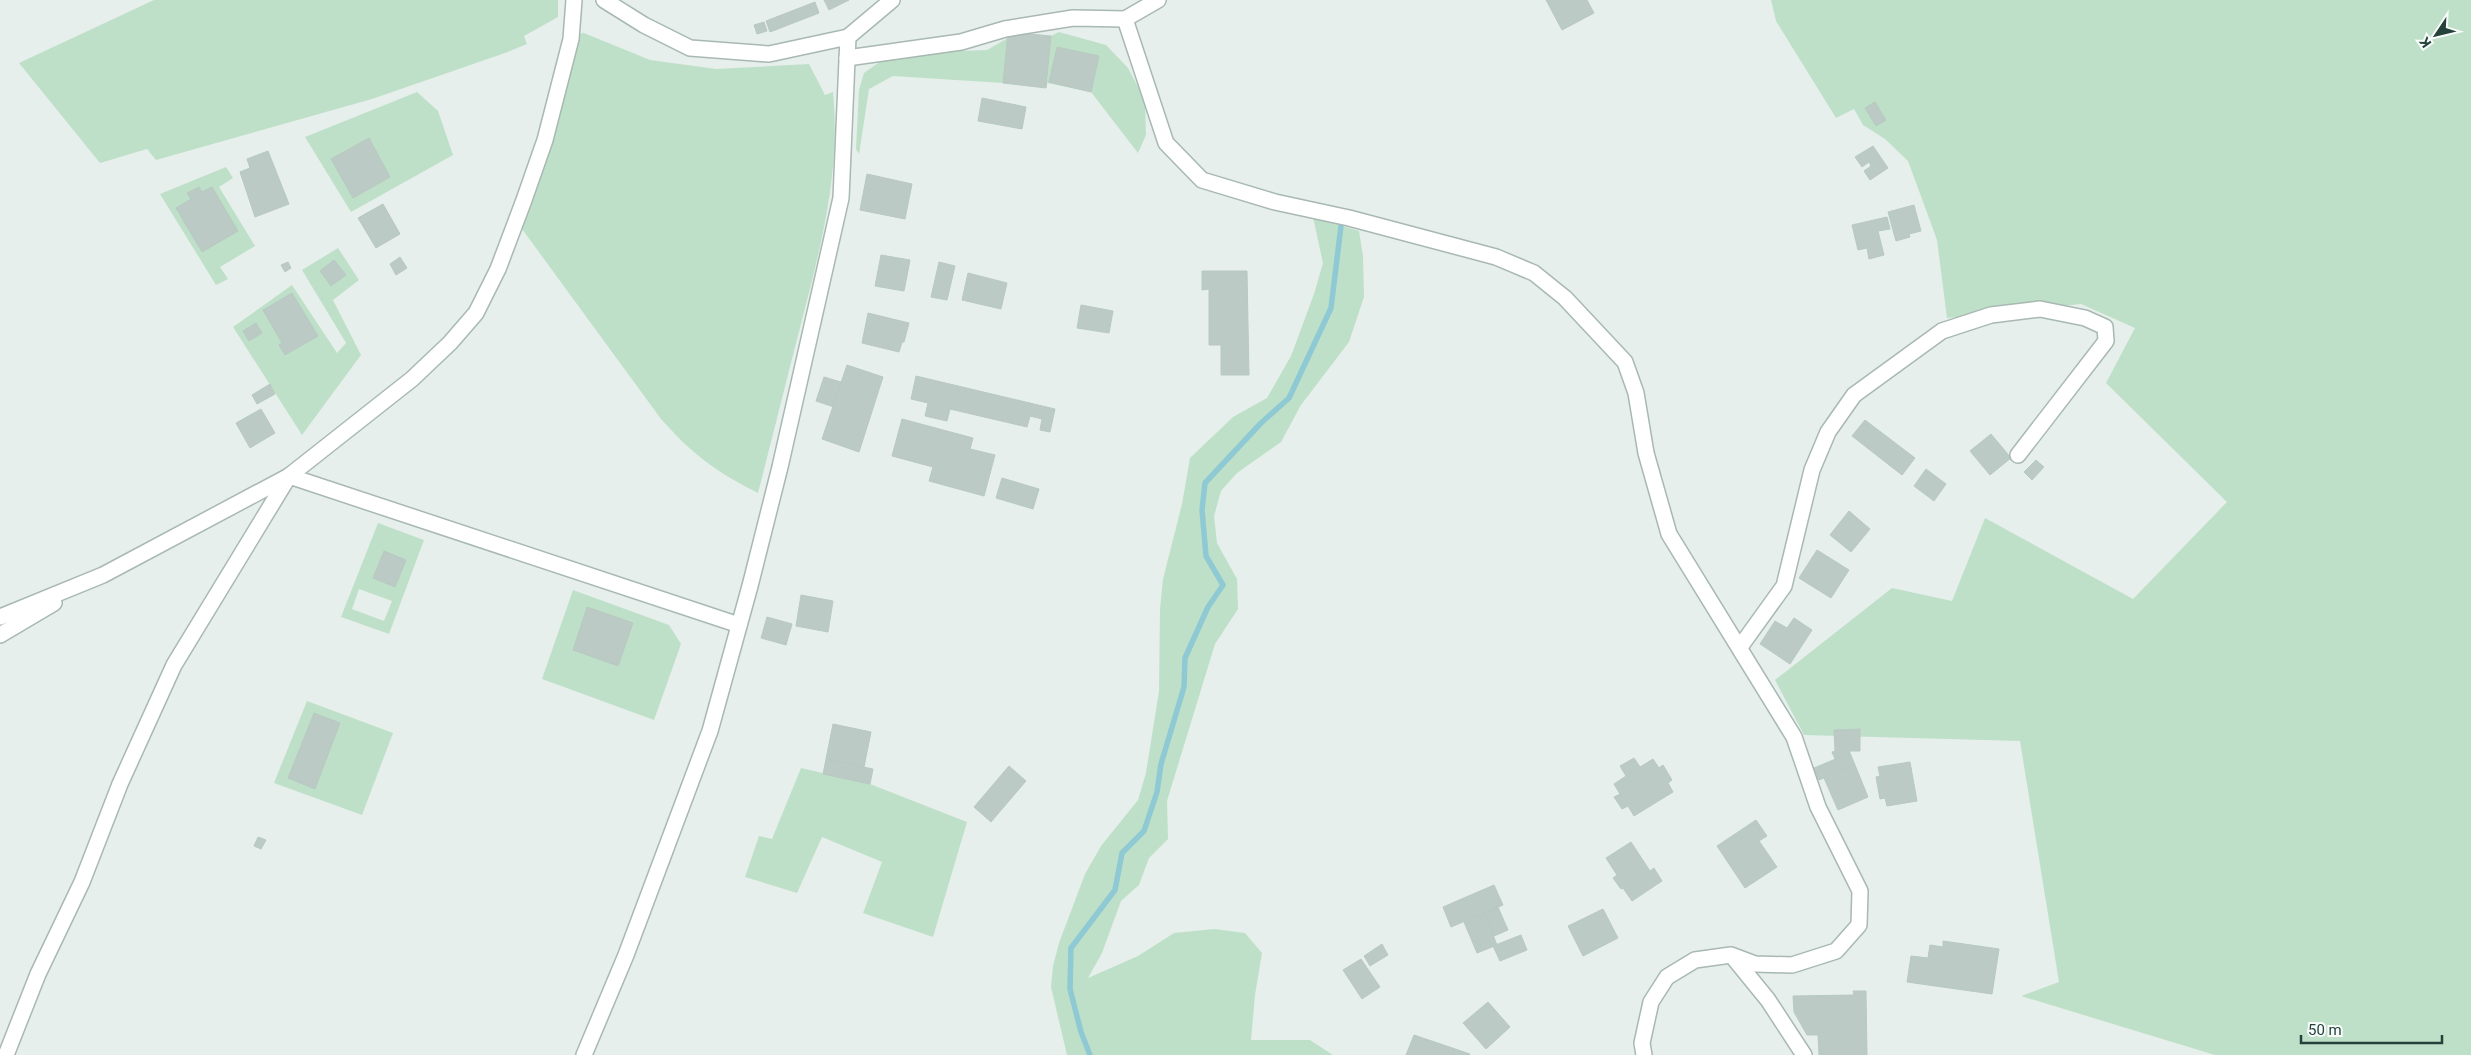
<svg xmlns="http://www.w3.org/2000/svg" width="2471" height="1055" viewBox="0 0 2471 1055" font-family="Roboto,sans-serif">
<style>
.green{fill:#bfe0c8;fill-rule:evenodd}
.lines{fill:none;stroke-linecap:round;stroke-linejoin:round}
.stream{stroke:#8ec9d4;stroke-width:5.5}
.building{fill:#bbcac4;stroke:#b8c9c2}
.minor-casing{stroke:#a8b8b2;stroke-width:18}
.minor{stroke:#fff;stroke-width:15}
</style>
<rect width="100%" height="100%" fill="#e6efeb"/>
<g class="green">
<path d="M154,0H558V17L524,36L527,44L505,53L372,99L156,160L147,149L100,163L19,63Z"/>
<path d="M1771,0H2471V1055H2215L2021,996L2059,982L2020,741L1804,735L1775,680L1892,588L1952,601L1985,518L2133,599L2227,502L2106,383L2135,328L2081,304L1947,318L1937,240L1908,161L1885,139L1863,125L1854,109L1836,118L1776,21Z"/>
<path d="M1059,32L1106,45L1128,68L1145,100L1146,135L1138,153L1091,92L1047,83L1051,36Z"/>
<path d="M584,33L650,60L716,69L809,64L825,95L833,92C841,170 821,246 802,320C787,378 773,435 758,493C716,472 692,454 661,419L514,218L552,125L568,36Z"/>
<path d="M1008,38L1003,83L893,76L869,89L859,154L856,149L859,90L864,73L881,61L932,52L987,50Z"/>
<path d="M417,92L438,111L453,155L351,212L305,137Z"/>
<path d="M226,167L233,178L219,187L255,246L220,267L228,279L216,285L160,194Z"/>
<path d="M1313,217L1359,231L1363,256L1364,297L1349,342L1301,405L1281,442L1237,473L1221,491L1214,516L1217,543L1237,579L1238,609L1215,644L1167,801L1168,839L1149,858L1139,885L1121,901L1102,953L1088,978L1138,956L1174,933L1214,929L1245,933L1262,953L1255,995L1251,1040H1310L1333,1055H1067L1051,987L1053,966L1059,943L1085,874L1101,846L1138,800L1146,773L1159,691L1160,609L1163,579L1182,504L1190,458L1233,417L1267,398L1291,356L1314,294L1323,263Z"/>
<path d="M338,248L359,280L333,300L361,355L302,435L233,327L292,285L337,353L346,343L302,270Z"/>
<path d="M378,523L424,540L389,634L341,617ZM359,589L392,601L384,621L352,609Z"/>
<path d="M573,590L669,625L681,644L654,720L542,679Z"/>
<path d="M307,701L393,733L362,815L274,783Z"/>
<path d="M801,768L870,784L967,822L933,937L863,913L882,862L822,837L797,893L745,877L759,836L772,839Z"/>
</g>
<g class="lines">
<path class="stream" d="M1090,1055L1081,1032L1070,989L1071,948L1115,890L1122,853L1144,831L1157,792L1161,764L1184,687L1185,658L1208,607L1223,585L1206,556L1202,510L1205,483L1261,423L1289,398L1331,308L1341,226"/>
</g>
<g class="building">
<path d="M824,0H849L829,10Z"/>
<path d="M1546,0H1587L1594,13L1562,30Z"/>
<path d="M815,2L819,13L770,32L766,21Z"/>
<path d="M764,22L767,31L757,34L754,25Z"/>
<path d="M1008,32L1051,36L1046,88L1003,83Z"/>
<path d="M1057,47L1099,56L1091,92L1049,82Z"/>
<path d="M982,98L1026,107L1022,129L978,121Z"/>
<path d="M1875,102L1886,120L1876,126L1865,108Z"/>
<path d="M369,138L390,177L353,198L331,159Z"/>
<path d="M1873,146L1888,168L1870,180L1864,171L1871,166L1869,162L1862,167L1855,157Z"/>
<path d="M268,151L289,204L255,217L240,172L250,168L247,159Z"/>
<path d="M867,174L912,184L905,219L860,210Z"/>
<path d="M199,187L202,192L212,187L238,231L202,252L176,208L191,199L187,193Z"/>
<path d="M383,204L400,234L376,248L358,218Z"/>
<path d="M1914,205L1921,231L1909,234L1910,237L1896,241L1888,212Z"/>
<path d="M1887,217L1890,229L1878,231L1884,255L1869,259L1867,248L1858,250L1852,225Z"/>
<path d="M881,255L910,260L904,291L875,286Z"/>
<path d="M400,257L407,268L396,275L390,264Z"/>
<path d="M334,260L346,275L331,286L320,271Z"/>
<path d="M288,262L291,268L285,272L281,265Z"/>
<path d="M939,262L955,266L947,300L931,297Z"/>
<path d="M1202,271H1247L1249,375H1221V345H1209V289L1202,290Z"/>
<path d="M968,273L1007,283L1001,309L962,300Z"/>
<path d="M292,293L318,336L285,355L279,345L282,343L263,310Z"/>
<path d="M1081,305L1113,311L1109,333L1077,328Z"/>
<path d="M868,313L909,323L904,342H902L899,352L862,343Z"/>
<path d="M256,323L262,333L249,341L243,331Z"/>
<path d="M847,365L883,377L859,452L822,439Z"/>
<path d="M916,376L1055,409L1050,432L1040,430L1042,419L1030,416L1027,427L950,409L947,421L925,416L928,403L911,399Z"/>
<path d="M824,377L841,382L834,407L816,401Z"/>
<path d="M270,384L275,394L257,404L252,395Z"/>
<path d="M261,409L275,433L250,448L236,423Z"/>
<path d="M902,419L973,438L970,449L995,455L984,496L929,481L933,467L892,456Z"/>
<path d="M1865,420L1915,458L1902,475L1852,436Z"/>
<path d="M1991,434L2011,458L1990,475L1970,451Z"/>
<path d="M2036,460L2044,467L2032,480L2024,472Z"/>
<path d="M1926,469L1946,484L1934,501L1914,486Z"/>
<path d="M1002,478L1039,489L1033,509L996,498Z"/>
<path d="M1849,511L1870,529L1851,552L1830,535Z"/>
<path d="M1817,550L1849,570L1831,598L1799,578Z"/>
<path d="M384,551L406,560L395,587L373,578Z"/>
<path d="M801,595L833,601L828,632L796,626Z"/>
<path d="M587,607L633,623L618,666L573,650Z"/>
<path d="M767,617L792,624L786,645L761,638Z"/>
<path d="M1794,618L1812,630L1790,664L1760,644L1775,621L1787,628Z"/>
<path d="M314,713L340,723L315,789L288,778Z"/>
<path d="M833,724L871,732L864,767L826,759Z"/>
<path d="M1860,729V751H1849L1850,753L1835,759L1832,752L1835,751L1834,730Z"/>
<path d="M1850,753L1855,765L1819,780L1814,768Z"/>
<path d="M1634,758L1640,767L1653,759L1659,768L1663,765L1672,780L1668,783L1673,792L1634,816L1628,806L1622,809L1614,797L1620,794L1614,784L1626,776L1620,766Z"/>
<path d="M826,759L873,769L870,784L823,774Z"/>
<path d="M1910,762L1917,801L1887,806L1885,798L1880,799L1876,777L1880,776L1878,767Z"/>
<path d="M1855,765L1868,797L1838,810L1824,778Z"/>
<path d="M1009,766L1026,781L991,822L974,807Z"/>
<path d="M1756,820L1767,836L1759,841L1777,867L1745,888L1717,846Z"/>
<path d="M258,837L266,840L261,849L254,846Z"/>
<path d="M1631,842L1650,871L1654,868L1662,881L1632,901L1623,888L1621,889L1613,878L1617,875L1606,858Z"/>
<path d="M1494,885L1503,905L1451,927L1443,907Z"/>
<path d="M1498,907L1508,930L1494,936L1484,913Z"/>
<path d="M1603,909L1618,938L1583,956L1568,926Z"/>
<path d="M1484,913L1497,945L1477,953L1464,922Z"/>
<path d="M1521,935L1527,950L1500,961L1493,946Z"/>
<path d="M1943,941L1999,949L1992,994L1907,982L1911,956L1928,958L1930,945L1943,947Z"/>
<path d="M1382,944L1388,955L1370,966L1364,956Z"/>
<path d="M1361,959L1380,987L1362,999L1343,970Z"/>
<path d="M1853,991H1866L1867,1055H1819L1818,1035H1807L1794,1012L1793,996L1854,995Z"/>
<path d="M1488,1002L1510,1027L1486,1049L1463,1023Z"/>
<path d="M1414,1035L1470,1054L1469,1055H1406Z"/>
</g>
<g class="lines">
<g class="minor-casing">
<g id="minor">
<path d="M1125,19L1166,143L1202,180L1275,202L1349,218L1496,257L1534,273L1565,298L1625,362L1636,393L1646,453L1669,534L1794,737L1818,807L1860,891L1859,925L1836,951L1792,965L1755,964L1731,955L1695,960L1667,977L1651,1002L1642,1043L1644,1055"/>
<path d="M848,37L892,0"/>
<path d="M847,58L961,42L1005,29L1073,18L1125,19L1158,0"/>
<path d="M0,617L103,575L289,476L412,379L450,343L476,313L498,269L524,200L545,140L571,39L574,0"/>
<path d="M0,635L54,603"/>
<path d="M1740,647L1784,586L1812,470L1828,432L1854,395L1942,331L1991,315L2040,309L2085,318L2105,327L2106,341L2018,455"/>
<path d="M1733,957L1768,1000L1804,1055"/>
<path d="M6,1055L38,974L82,882L120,784L174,665L289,476L739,625"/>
<path d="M584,1055L626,955L710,731L750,586L780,467L841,198L848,37L769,54L690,48L644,25L604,0"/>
</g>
</g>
<use href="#minor" class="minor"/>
</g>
<g transform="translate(2436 35) rotate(235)" stroke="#f7fbf9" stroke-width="4" paint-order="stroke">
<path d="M0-4L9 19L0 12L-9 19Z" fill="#24423a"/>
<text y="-8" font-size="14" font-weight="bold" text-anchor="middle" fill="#24423a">K</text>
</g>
<path d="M2301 1035v8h141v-8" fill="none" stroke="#24423a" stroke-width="2.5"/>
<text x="2308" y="1035" font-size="15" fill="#24423a" stroke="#f7fbf9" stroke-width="4" paint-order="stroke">50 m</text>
</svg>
